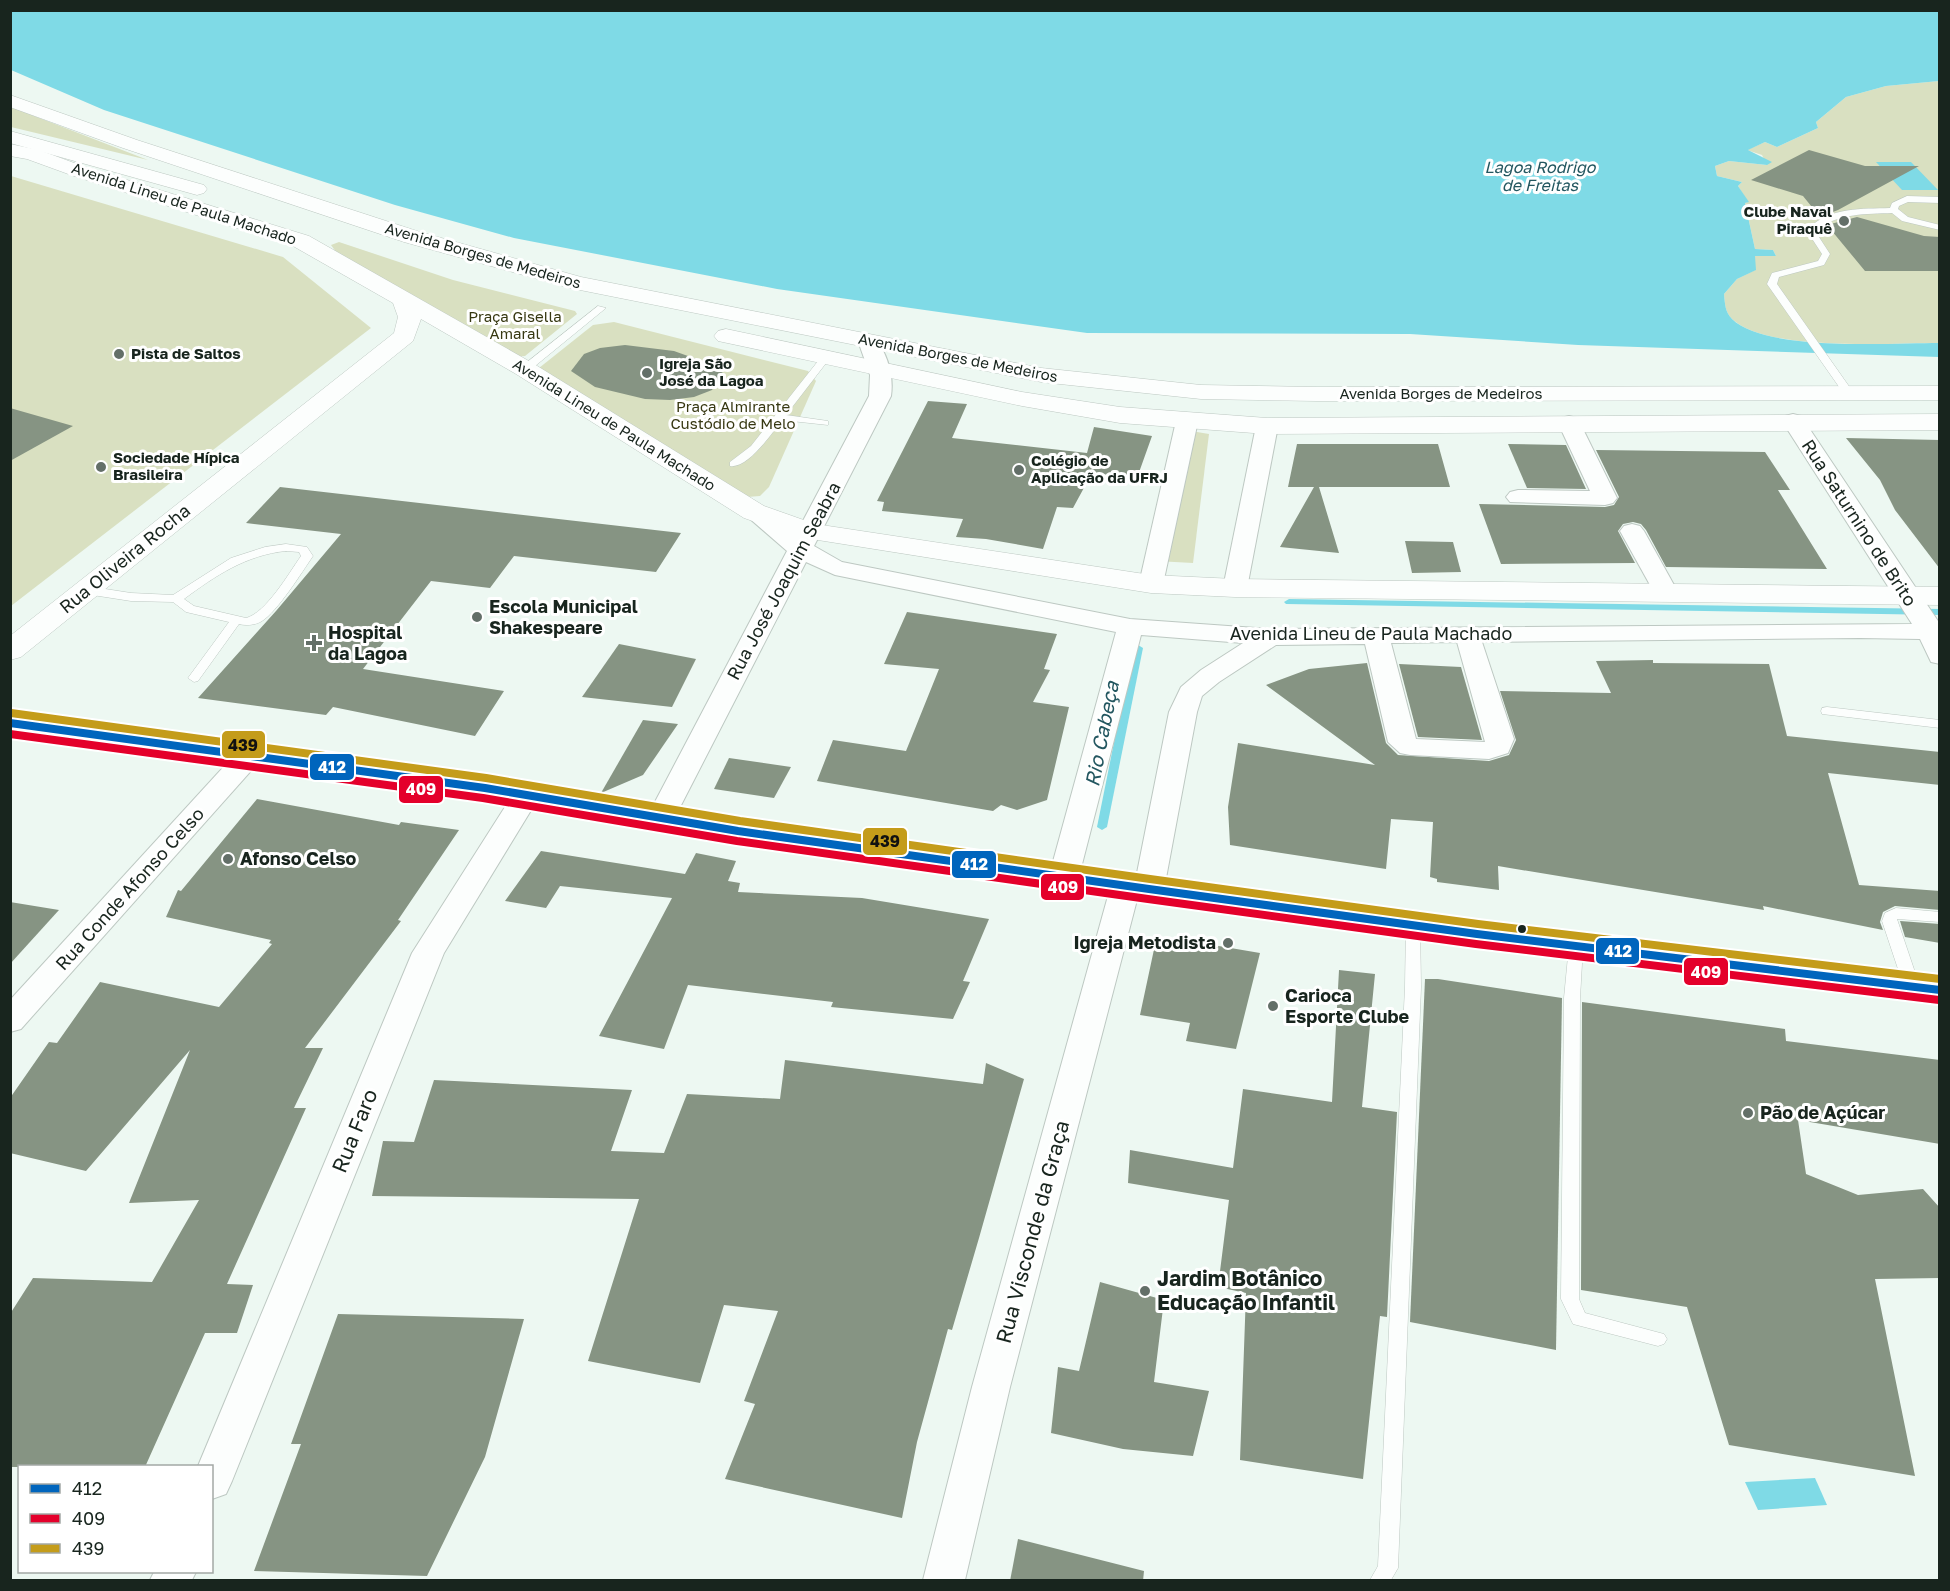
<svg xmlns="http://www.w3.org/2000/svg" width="1950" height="1591" viewBox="0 0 1950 1591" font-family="'Golos Text',sans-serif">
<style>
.green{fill:#d9e0c1}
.water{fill:#7fdae6}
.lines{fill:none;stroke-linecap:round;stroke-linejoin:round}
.stream{fill:#7fdae6;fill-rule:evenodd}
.building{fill:#869483}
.service-casing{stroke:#bdc8c2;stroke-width:1}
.minor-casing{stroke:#bdc8c2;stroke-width:2}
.tertiary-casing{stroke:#bdc8c2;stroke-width:1}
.secondary-casing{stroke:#bdc8c2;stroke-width:1}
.trunk-casing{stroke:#bdc8c2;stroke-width:1}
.service{fill:#fcfefd;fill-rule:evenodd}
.minor{fill:#fcfefd;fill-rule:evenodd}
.tertiary{fill:#fcfefd;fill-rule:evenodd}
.secondary{fill:#fcfefd;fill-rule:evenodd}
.trunk{fill:#fcfefd;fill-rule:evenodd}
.bus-1-casing{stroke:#fff;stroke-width:12}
.bus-2-casing{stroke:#fff;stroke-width:12}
.bus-3-casing{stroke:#fff;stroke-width:12}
.bus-1{stroke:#0065bd;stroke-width:8}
.bus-2{stroke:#e4002b;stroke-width:8}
.bus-3{stroke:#c49c1a;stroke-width:8}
.poi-dot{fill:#636f68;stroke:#fff;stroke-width:2}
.bus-dot{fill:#18251e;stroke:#fff;stroke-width:2}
.labels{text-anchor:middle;stroke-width:6;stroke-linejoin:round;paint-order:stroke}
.far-street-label{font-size:15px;fill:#18251e;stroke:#fff}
.far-poi-label{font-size:15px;font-weight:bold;fill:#18251e;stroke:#fff;text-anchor:start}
.far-park-label{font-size:15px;fill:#373812;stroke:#fff}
.far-water-label{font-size:16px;font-style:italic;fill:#235760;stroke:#fff}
.street-label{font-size:18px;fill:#18251e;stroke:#fff}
.poi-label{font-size:18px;font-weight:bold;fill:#18251e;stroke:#fff;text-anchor:start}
.water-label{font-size:20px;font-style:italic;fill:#235760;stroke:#fff}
.near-street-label{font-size:21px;fill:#18251e;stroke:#fff}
.near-poi-label{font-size:21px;font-weight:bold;fill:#18251e;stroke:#fff;text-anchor:start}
.line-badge{stroke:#fff;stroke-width:2}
.badge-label{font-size:16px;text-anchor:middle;font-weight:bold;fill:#fff}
.pale-badge-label{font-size:16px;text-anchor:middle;font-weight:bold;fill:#111}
</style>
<rect width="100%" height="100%" fill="#edf8f2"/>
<g class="green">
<path d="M1939,81V343C1892,343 1767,352 1732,319C1725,312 1725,304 1724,294L1737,279L1755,270V256H1776L1773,250L1755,249L1745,203L1748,202L1738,186L1742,182L1717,176L1715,166L1729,161L1767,165L1762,155L1747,150L1765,142L1777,147L1818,128L1816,122L1846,97L1886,86Z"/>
<path d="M11,107L148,160L11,127Z"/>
<path d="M11,176L283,257L371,328L11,606Z"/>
<path d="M339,242L453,280L575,311L577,314L525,356L515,357L336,252L331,245Z"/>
<path d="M614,322L808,371L816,381L769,487L760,496L747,497L539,368L593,325Z"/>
<path d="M1185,430L1209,434L1193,563L1156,561Z"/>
</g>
<g class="water">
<path d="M10,11H1939V81L1886,86L1846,97L1816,122L1818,128L1777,147L1765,142L1748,150L1772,162L1767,165L1729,161L1715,166L1717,176L1742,182L1738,186L1749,202L1745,203L1755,249L1773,250L1776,256H1755L1756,270L1737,279L1724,294C1725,304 1725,312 1732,319C1766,352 1892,343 1939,343V357L1578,345L1410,334L1087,333L777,289L514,238L395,205L104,110L11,70Z"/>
<path d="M1876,162H1911L1938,190H1902Z"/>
<path d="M1815,1478L1827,1505L1758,1510L1745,1482Z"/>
</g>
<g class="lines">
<g class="stream">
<path d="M1289,599L1940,609V615L1286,604L1284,602Z"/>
<path d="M1138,645L1143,648L1107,827L1102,830L1097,827L1133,648Z"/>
</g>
</g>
<g class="building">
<path d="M1809,150L1865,166H1919L1838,210L1820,217L1803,196L1751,180Z"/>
<path d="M1857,217L1924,236L1940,237V271H1865L1827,225Z"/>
<path d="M625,345L674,351L699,360L723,373L712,390L694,397L670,400L645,399L595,387L571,371L584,354L600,348Z"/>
<path d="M928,401L967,404L952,438L1087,453L1094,427L1152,436L1137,478L1092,473L1073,508L1057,507L1043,549L986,539L956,537L963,519L882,511L884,502L877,501Z"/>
<path d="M10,408L73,426L10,461Z"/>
<path d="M1846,438L1940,440V569L1895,510L1880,480Z"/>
<path d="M1297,444H1438L1450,487H1319L1339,553L1280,547L1314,487H1288Z"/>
<path d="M1508,444L1566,445L1586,489L1527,488Z"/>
<path d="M1596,450L1765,452L1790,490H1778L1827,569L1666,567L1646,530L1641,524L1633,522L1623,524L1618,531L1635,563L1501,564L1479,504L1605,507L1614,505L1619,497Z"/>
<path d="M280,487L681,533L656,572L514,556L490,588L431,581L363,669L504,691L475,736L333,707L326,715L198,698L276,611L341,534L246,523Z"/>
<path d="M1405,541L1453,542L1461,572L1412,573Z"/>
<path d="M907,612L1057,634L1044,669L1050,670L1033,702L1069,707L1047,800L1017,810L1001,805L993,811L817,781L833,740L906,751L939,669L884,664Z"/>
<path d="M619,644L696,659L672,707L582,697Z"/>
<path d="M1653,660V663L1769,664L1787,736L1940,752V785L1828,773L1859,885L1940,891V910L1895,906L1883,912L1880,922L1883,930L1763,906L1764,910L1498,866L1499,890L1437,882V879L1430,877L1433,822L1391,819L1386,869L1230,845L1228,807L1238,743L1375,765L1266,685L1309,669L1367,663L1386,743L1398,755L1489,761L1509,755L1516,740L1500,691L1611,693L1596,661Z"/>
<path d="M1399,664L1461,667L1482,740L1418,737Z"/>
<path d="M643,720L678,724L643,775L601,793Z"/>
<path d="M729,758L791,767L774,798L714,789Z"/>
<path d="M257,799L399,825L401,822L459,830L398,920L401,921L305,1048H323L294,1108H306L227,1284L253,1285L237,1333H205L145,1467H10V1314L33,1278L152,1282L199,1200L129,1203L190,1050L86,1171L10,1153V1098L49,1042L57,1043L100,982L219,1007L272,944L269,943L271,940L166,917L178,890L181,891Z"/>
<path d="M541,851L685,874L696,853L736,861L728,881L740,883L738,892L862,898L989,919L963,981L970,982L953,1019L831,1007L833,1002L688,985L664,1049L599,1036L672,898L560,886L546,908L505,901Z"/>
<path d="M10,902L59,910L10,964Z"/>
<path d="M1900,921L1940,924V943L1905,937Z"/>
<path d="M1156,940L1207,944L1260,953L1236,1049L1186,1041L1190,1023L1140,1015Z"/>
<path d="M1339,970L1375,974L1362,1107L1397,1112L1387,1317L1380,1316L1363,1479L1240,1460L1246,1293L1218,1287L1229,1200L1128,1183L1130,1150L1233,1168L1243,1089L1332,1102Z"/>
<path d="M1425,979H1438L1562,998L1556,1350L1410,1322Z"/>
<path d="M1582,1002L1785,1029L1786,1041L1940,1060V1144L1798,1120L1806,1174L1858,1195L1923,1189L1940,1208V1278L1875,1279L1915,1476L1729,1445L1687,1307L1581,1290Z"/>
<path d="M785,1060L983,1084L986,1063L1024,1079L979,1238L952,1330L948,1329L917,1442L902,1518L725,1479L755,1404L744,1401L778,1311L724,1305L700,1383L588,1361L639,1199L372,1196L383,1141L414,1142L434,1080L632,1090L611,1151L664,1153L687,1094L780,1099Z"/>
<path d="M1100,1282L1164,1300L1154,1382L1209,1391L1193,1456L1123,1449L1051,1433L1058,1367L1079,1371Z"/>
<path d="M338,1314L524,1319L485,1457L427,1576L254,1571L301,1444H291Z"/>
<path d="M1018,1539L1144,1571L1143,1581H1010Z"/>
</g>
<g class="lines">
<g class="service-casing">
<g id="service">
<path d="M1907,196L1940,197V203L1908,202L1899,206L1898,209L1908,217L1940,225V230L1902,221L1892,213C1866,214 1840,213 1817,229V234L1830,254L1824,265L1779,277L1777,284L1853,392L1852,394H1844L1767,284L1772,273L1818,261L1822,254L1809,234V228C1830,207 1863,209 1890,208L1892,203Z"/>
<path d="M598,306L606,308L529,371H521V367Z"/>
<path d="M825,355L830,358L786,415L828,421V425L782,420C772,433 748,469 730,466V462L751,446L822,356Z"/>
<path d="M286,544L307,547L313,556C302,572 277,612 262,621C256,625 246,626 239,624L198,681L194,682L188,678L229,622L186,612L173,602L131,601L86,594L80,590L86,586L131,593L173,595L231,558L265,547ZM286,551L299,552L301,556C289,573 266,613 246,618L194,606L184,599C215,576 246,555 286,551Z"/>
<path d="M1827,707L1940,720V728L1822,714L1821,711L1822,708Z"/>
<path d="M1896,908L1940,912V922L1897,919L1920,987L1917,991H1907L1904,987L1882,921L1885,913Z"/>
<path d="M1413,920L1420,925L1421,987L1398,1568L1391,1580H1370L1378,1566L1405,987L1406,925Z"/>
<path d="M1576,941L1581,942L1583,946L1580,998L1579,1299L1585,1313L1664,1334L1667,1339L1664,1344L1658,1346L1573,1324L1561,1299L1564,998L1569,946L1571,942Z"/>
</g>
</g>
<g class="minor-casing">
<g id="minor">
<path d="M868,335L875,337C887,354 894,375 891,396L814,546L842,562L1130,619L1270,629L1912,624L1782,421L1785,416L1793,414L1801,416L1940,624V664L1931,662L1920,639L1860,638L1482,642L1514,739L1508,753L1489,759L1410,755L1400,753L1388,742L1365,644L1276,645L1219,682L1202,696L1197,712L1164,889L1160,896L1149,899L1138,896L1010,1387L965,1580H923L972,1387L1111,885L1115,878L1126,875L1136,878L1169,712L1181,687L1201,670L1243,643L1141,635L1079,876L1075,883L1064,886L1053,883L1049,876L1116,632L835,575L806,562L675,817L671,823L661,826L651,823L647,817L787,551L742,512L746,507C765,502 782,522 796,534L869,396L870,375L858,341L861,337ZM1457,642L1485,742L1416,739L1391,643Z"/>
<path d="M1187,414L1195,416L1198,421L1163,584L1160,589L1151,591L1142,589L1139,584L1176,421L1179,416Z"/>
<path d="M1569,416L1577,418L1580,423L1617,498L1613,503L1605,505L1510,502L1506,497L1510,492L1518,490L1590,491L1558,423L1561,418Z"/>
<path d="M1267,419L1275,421L1278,426L1247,588L1244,593L1235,595L1226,593L1223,588L1256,426L1259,421Z"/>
<path d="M1632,524L1640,526L1644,531L1679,594L1676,599L1667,601L1658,599L1655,594L1620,531L1624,526Z"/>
<path d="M249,748L259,750L263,756L259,762L21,1029L10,1032V1000L239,750Z"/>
<path d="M527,785L537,788L541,794L444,953L232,1481L226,1494L212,1499V1466H198L412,953L517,788Z"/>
<path d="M154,1572H196L192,1580H150Z"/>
</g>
</g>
<g class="tertiary-casing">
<path id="tertiary" d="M10,144L39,150L85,167L309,236L534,364L764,506L815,524L1151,575L1235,579L1940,587V605L1235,597L1151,593L799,537L744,518L516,374L421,319L413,341L21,657L10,660V636L394,333L398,317L393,303L293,246L71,175L27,159L10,156Z"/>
</g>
<g class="secondary-casing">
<path id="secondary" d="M10,714L485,778L738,820L1149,878L1477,922L1940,977V1003L1477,946L1149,900L738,842L485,798L10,733Z"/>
</g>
<g class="trunk-casing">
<g id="trunk">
<path d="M10,95L137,140L420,232L581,277L1041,368L1201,385L1317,387L1940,386V400L1317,401L1201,399L1041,382L570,288L404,242L123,148L10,107Z"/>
<path d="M10,131L204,185L207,189L204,193L197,195L10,143Z"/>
<path d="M726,329L1022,392L1120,407L1267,418L1940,414V430L1267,434L1120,423L1022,406L718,341L714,336L718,331Z"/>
</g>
</g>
<use href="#service" class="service"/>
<use href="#minor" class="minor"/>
<use href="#tertiary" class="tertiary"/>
<use href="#secondary" class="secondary"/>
<use href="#trunk" class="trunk"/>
<g class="bus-1-casing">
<path id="bus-1" d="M10,723L485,788L738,831L1149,889L1477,934L1940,990"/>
</g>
<g class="bus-2-casing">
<path id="bus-2" d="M10,734L483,798L737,841L1148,899L1476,944L1939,1000"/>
</g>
<g class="bus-3-casing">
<path id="bus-3" d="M11,713L486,778L740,821L1150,879L1478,924L1940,979"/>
</g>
<use href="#bus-1" class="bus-1"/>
<use href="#bus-2" class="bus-2"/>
<use href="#bus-3" class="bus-3"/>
</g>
<g class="poi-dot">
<circle cx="1844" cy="221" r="6"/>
<circle cx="119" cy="354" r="6"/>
<circle cx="647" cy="373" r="6"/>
<circle cx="101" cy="467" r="6"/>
<circle cx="1019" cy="470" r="6"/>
<circle cx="477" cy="617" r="6"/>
<path d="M311 634h6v6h6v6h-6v6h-6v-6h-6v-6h6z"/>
<circle cx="228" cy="859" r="6"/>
<circle cx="1228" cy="943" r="6"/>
<circle cx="1273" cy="1006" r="6"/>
<circle cx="1748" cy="1113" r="6"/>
<circle cx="1145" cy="1291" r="6"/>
</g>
<circle class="bus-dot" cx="1522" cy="929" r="5"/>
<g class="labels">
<g class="far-street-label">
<text transform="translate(184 204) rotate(18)" y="5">Avenida Lineu de Paula Machado</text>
<text transform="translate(483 256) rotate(16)" y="5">Avenida Borges de Medeiros</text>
<text transform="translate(958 358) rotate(11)" y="5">Avenida Borges de Medeiros</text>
<text x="1441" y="399">Avenida Borges de Medeiros</text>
<text transform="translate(614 425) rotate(32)" y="5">Avenida Lineu de Paula Machado</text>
</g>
<g class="far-poi-label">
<text x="1832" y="217" text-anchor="end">Clube Naval<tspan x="1832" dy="17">Piraquê</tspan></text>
<text x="131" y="359">Pista de Saltos</text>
<text x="659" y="369">Igreja São<tspan x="659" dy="17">José da Lagoa</tspan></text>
<text x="113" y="463">Sociedade Hípica<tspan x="113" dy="17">Brasileira</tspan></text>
<text x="1031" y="466">Colégio de<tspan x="1031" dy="17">Aplicação da UFRJ</tspan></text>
</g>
<g class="far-park-label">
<text x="515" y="322">Praça Gisella<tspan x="515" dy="17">Amaral</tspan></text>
<text x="733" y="412">Praça Almirante<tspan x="733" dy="17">Custódio de Melo</tspan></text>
</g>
<g class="far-water-label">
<text x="1540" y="173">Lagoa Rodrigo<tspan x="1540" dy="18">de Freitas</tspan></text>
</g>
<g class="street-label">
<text transform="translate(1859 523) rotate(57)" y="6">Rua Saturnino de Brito</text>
<text transform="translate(125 559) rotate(-39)" y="6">Rua Oliveira Rocha</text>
<text transform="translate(784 581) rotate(-62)" y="6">Rua José Joaquim Seabra</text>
<text x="1371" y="640">Avenida Lineu de Paula Machado</text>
<text transform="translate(130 889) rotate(-48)" y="6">Rua Conde Afonso Celso</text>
</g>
<g class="poi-label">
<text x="489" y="613">Escola Municipal<tspan x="489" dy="21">Shakespeare</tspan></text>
<text x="328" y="639">Hospital<tspan x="328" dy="21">da Lagoa</tspan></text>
<text x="240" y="865">Afonso Celso</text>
<text x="1216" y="949" text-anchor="end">Igreja Metodista</text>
<text x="1285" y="1002">Carioca<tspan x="1285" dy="21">Esporte Clube</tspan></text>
<text x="1760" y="1119">Pão de Açúcar</text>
</g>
<g class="water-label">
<text transform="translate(1102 734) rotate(-79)" y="7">Rio Cabeça</text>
</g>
<g class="near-street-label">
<text transform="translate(355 1131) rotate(-68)" y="7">Rua Faro</text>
<text transform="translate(1033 1232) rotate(-75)" y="7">Rua Visconde da Graça</text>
</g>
<g class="near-poi-label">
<text x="1157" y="1286">Jardim Botânico<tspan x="1157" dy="24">Educação Infantil</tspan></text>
</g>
</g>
<g class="line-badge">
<rect x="221" y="730" width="45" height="29" rx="6" fill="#c49c1a"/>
<rect x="309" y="753" width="46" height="28" rx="6" fill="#0065bd"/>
<rect x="398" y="775" width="46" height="29" rx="6" fill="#e4002b"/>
<rect x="862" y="827" width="46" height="29" rx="6" fill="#c49c1a"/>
<rect x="951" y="850" width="46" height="29" rx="6" fill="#0065bd"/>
<rect x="1040" y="873" width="45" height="28" rx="6" fill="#e4002b"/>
<rect x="1595" y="937" width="45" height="28" rx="6" fill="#0065bd"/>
<rect x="1683" y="957" width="46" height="29" rx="6" fill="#e4002b"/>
</g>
<g class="badge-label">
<text x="332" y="773">412</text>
<text x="421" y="795">409</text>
<text x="974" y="870">412</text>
<text x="1063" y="893">409</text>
<text x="1618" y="957">412</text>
<text x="1706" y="978">409</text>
</g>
<g class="pale-badge-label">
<text x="243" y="751">439</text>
<text x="885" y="847">439</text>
</g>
<rect width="1950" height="1591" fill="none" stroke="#18251e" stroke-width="24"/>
<rect x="18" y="1465" width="195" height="108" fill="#ffffff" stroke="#a3a8a5" stroke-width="1.5"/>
<rect x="30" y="1484" width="30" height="9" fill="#0065bd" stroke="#a3a8a5" stroke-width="1.5"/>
<text x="72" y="1495" font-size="18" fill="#18251e">412</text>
<rect x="30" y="1514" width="30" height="9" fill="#e4002b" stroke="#a3a8a5" stroke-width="1.5"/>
<text x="72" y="1525" font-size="18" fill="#18251e">409</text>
<rect x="30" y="1544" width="30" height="9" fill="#c49c1a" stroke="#a3a8a5" stroke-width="1.5"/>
<text x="72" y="1555" font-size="18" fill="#18251e">439</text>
</svg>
